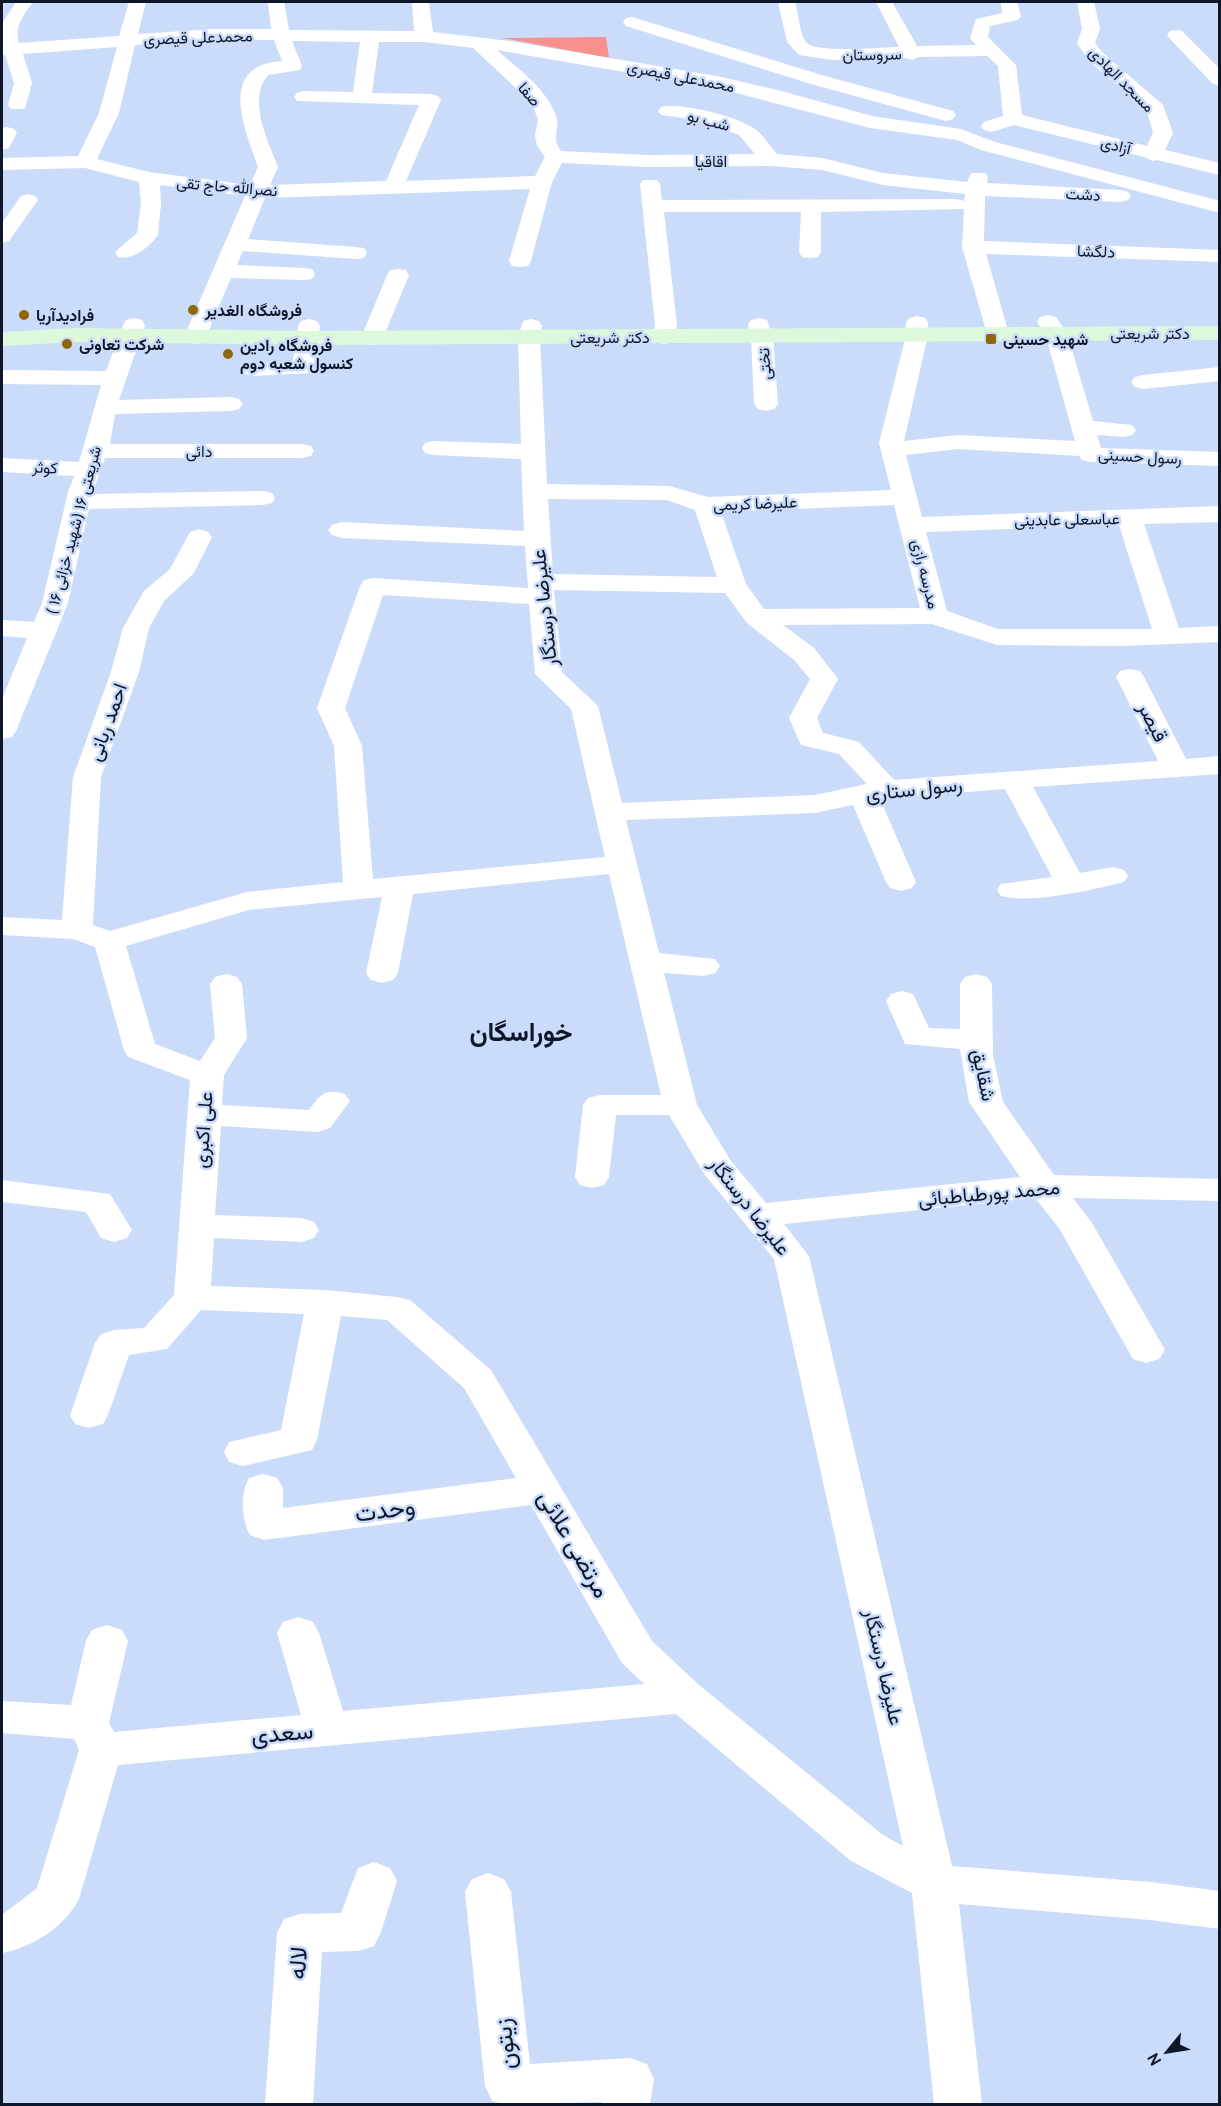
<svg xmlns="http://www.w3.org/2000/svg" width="1221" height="2106" viewBox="0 0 1221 2106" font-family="Overpass,Vazirmatn,sans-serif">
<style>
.green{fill:#fa908e}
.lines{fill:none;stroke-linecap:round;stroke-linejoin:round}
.minor{fill:#fff;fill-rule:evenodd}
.secondary{fill:#ddf8da;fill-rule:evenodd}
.poi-dot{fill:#8f680d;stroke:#cbdcfb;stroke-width:2}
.labels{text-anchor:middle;stroke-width:5;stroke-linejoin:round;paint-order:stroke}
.far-street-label{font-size:16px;fill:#0e1729;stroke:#cbdcfb}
.far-poi-label{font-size:16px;font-weight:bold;fill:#0e1729;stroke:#cbdcfb;text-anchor:start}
.street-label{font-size:20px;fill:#0e1729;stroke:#cbdcfb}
.near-street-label{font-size:24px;fill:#0e1729;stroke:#cbdcfb}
.district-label{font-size:26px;font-weight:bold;fill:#0e1729;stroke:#cbdcfb}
</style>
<rect width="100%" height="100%" fill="#cbdcfb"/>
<path class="green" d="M606,37L609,58L502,38Z"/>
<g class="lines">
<g class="minor">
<path d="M16,2H33C23,16 14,26 19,43L119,36L129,2H146L138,34L214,29H271L268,2H284L289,30L414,31L412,2H429L433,32L509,41L717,76L785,92L872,116L961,129L995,142L1220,201V213L981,150L957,140L870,128L717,88L497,50C519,70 546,88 556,116C561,129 550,137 561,151L648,155L755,154L739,135L698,120L661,115L658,111L661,107C681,102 734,116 752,127C761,132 770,146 777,154L822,158L883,173L967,182L971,173H985L988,177L987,183L1121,190L1128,192L1131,196L1128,200L1121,202L985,196L984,241L1220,250V262L986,254L1009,334L1006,339L998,341L990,339L987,334L962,247L964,209L821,212V252L818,257L810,258L802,257L799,252L801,212H664L677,325L672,342L664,344L656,342L653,337L655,325L640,184L643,180H657L660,184L662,200L957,199L964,201L965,194L883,185L822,170L771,166L648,167L562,163L552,182L531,261L528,266L520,267L512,266L509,261L530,189L265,198L248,239L356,247L364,248L367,253L364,258L356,259L243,251L237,265L304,268L312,269L315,274L312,279L304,280L231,278L206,337L203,342L195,344L187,342L184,337L245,196L160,185L161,203L158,235C149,247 134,260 118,257L115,252L137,233L141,203L139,182L85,168L2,170V158L78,156L99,113L117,47L23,54L32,83L25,109H11L8,105L14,83L5,55H2V23ZM214,39L274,40L282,61C217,65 244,128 258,167L250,185L149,172L97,159L119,113L135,45ZM292,41L360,42L353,92L304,91L297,93L294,97L297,101L419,105L386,181L270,185L278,167C268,141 247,100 268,75L300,70L302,66ZM379,42H424L473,48L532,103L538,120L535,135L537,146L545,157L535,176L406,181L441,100L438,96L431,94L372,93Z"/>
<path d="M778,2H795C799,13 799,33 806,42C815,54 883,47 899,47L876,2H892L917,46L976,45L970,38L976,19L1002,13L1001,2H1017L1021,16L1018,20L990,26L988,37L1016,65L1022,115L1147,146L1153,133L1147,111L1088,60L1077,43L1082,29L1077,2H1094L1100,29L1095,43L1102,52L1163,105L1173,133L1165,150L1220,163V175L1157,160L1153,161L1144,157L1014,125L991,132L984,130L981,126L984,122L1003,116L998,66L987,56L919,57L912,60L905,58L832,60L799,55L787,42Z"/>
<path d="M632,17L825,76L953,111L956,115L953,119L946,121L811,84L626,26L623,22L626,18Z"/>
<path d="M1176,30L1182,31L1220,69V86L1213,84L1170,39L1167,35L1170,31Z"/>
<path d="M7,127L14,129L17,133L9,148L2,150V128Z"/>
<path d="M28,194L35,196L38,200L9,241L2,243V223L21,196Z"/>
<path d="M398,269L406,270L409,275L383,338L380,343L372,345L364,343L361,338L387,275L390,270Z"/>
<path d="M1048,315L1056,317L1067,333L1093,421L1132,425L1136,430L1132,435L1124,437L1097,435L1101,448L1220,452V466L1091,462L1082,460L1079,456L958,449L906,455L922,517L1220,506V522L1144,524L1179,628L1220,626V642L1121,646L997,645L932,624L783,625L814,648L838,679L817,718L823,733L859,742L894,780L1158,761L1116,677L1120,671L1130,669L1140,671L1144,677L1186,759L1220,756V774L1033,787L1080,873L1113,867L1124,870L1128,876L1124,882C1093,890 1031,904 1001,896L997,890L1001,884L1052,877L1005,789L880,799L916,882L912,888L901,891L890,888L886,882L853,805L815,813L626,820L659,953L715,959L720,966L715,973L704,976L664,973L697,1105L731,1161L766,1203L1020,1177L969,1102L960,1049L905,1044L886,1001L891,994L902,991L913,994L929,1028L960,1029V984L965,977L976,974L987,977L992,984L993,1055L1003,1102L1054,1175L1220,1179V1201L1073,1198L1092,1223L1165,1350L1159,1359L1146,1363L1133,1359L1059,1228L1035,1198L784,1224L809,1256L952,1866L1150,1882L1220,1891V1929L1150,1920L959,1904L982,2104H934L912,1893L851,1861L676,1714L118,1765L79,1899C64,1928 32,1947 2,1953V1915L37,1888L79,1750L74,1739L2,1733V1701L71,1705L86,1641L92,1630L107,1625L122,1630L128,1641L109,1723L114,1732L301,1715L277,1633L283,1622L298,1617L313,1622L319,1633L343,1711L644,1684L622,1663L531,1505L264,1540L250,1535C241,1519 240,1494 249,1478L263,1474L277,1478L283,1488V1508L516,1478L464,1388L387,1320L341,1316L317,1440L312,1450L243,1466L229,1462L224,1452L229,1442L281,1430L304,1314L201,1310L167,1349L129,1355L108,1415L103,1424L89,1428L75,1424L70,1415L95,1343L101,1334L114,1330L144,1328L174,1295L190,1080L128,1057L124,1050L95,947L73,939L2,935V917L62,920L73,777L111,672L123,628L144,591L170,569L190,532L199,529L208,532L212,537L194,573L164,601L149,628L139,672L101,777L93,925L110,931L247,892L343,882L334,746L317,708L360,586L364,580L373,578L528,588L525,546L341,538L332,535L328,530L332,525L341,522L524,531L521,459L434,455L425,453L422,448L425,443L434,441L521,444L518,337L523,321L531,319L539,321L542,326L540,337L547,484L669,486L708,497L891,490L879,443L906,335V323L909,318L917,316L925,318L928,323V335L904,441L958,435L1075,441L1045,333L1037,322L1040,317ZM548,499L667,500L695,510L717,577L553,574ZM894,505L920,608L764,609L746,584L721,512ZM1119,525L1152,629H998L947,611L926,532ZM554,590L725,593L747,623L794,660L810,679L789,718L801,745L839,754L867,784L815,795L622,803L598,706L562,672ZM383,595L529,604L535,674L571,709L605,857L373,879L362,746L345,708ZM609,874L661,1095H600L588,1098L583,1105L575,1177L580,1185L592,1188L604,1185L609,1177L616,1115H669L705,1175L774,1259L903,1846L883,1835L699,1685L652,1641L491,1370L410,1300L397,1297L325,1290L211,1286L214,1238L301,1242L314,1238L319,1230L314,1222L301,1218L215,1215L221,1126L318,1132L330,1128L350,1101L345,1094C324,1088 321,1094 309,1110L222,1105L224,1075L247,1038L242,984L237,977L226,974L215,977L210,984L215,1038L200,1061L155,1044L126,946L249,910L382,897L366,973L371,980L382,983L393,980L398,973L413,894Z"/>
<path d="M134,318L142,320L145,325L119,400L231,397L239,399L243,404L239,409L231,411L115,414L110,444H302L311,446L314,451L311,456L302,458H105L92,494L263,491L272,493L275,498L272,503L263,505L89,509L68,603L16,731L12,737L2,739V699L27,638L2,636V620L34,622L42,603L68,492L74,476L2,472V458L79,462L101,385L2,384V370L106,371L123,325L126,320Z"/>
<path d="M759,318L767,320L773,337L778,404L774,409L766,411L758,409L754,404L751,337L748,325L751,320Z"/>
<path d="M309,319L317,321L320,326L315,368L311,373L253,376L245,374L241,369L245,364L293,361L298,326L301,321Z"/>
<path d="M1220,367V381L1143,389L1135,387L1131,382L1135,377L1143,375Z"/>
<path d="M2,1180L110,1194L132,1230L127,1238L114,1242L101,1238L86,1212L2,1202Z"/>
<path d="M374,1862L390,1868L397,1881L381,1932L374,1946L358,1951L322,1952L313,2104H265L277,1933L284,1919L300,1914L341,1913L358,1868Z"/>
<path d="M488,1873L504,1879L511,1892L530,2064L630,2058L647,2064L654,2079L650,2104H602V2102L502,2104L492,2101L485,2086L465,1892L472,1879Z"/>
</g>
<path class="secondary" d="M1220,326V340L307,345L76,342L2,346V332L76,328L307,331Z"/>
</g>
<g class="poi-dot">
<circle cx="193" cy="310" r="6"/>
<circle cx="24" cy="315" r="6"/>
<rect x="985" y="333" width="12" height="12" rx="3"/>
<circle cx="67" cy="344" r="6"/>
<circle cx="228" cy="354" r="6"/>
</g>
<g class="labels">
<g class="far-street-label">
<text transform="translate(198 37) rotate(-2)" y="6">محمدعلی قیصری</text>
<text transform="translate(872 54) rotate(-1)" y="6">سروستان</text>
<text transform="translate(681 76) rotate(11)" y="6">محمدعلی قیصری</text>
<text transform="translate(1122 79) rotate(45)" y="6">مسجد الهادی</text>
<text transform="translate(530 94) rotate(49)" y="6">صفا</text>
<text transform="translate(709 120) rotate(15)" y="6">شب بو</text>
<text transform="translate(1116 145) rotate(14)" y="6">آزادی</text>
<text x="711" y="167">اقاقیا</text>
<text transform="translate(227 186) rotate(5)" y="6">نصرالله حاج تقی</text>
<text transform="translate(1083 194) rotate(3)" y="6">دشت</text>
<text transform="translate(1096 251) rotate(2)" y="6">دلگشا</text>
<text x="1150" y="339">دکتر شریعتی</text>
<text x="610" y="343">دکتر شریعتی</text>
<text transform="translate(764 364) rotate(-94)" y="6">تختی</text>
<text x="199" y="457">دائی</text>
<text transform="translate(1140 456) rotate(3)" y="6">رسول حسینی</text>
<text transform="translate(45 467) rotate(3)" y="6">کوثر</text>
<text transform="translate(755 503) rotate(-2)" y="6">علیرضا کریمی</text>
<text transform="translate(1067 519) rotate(-1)" y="6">عباسعلی عابدینی</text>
<text transform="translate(73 530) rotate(-75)" y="6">شریعتی ۱۶ (شهید خزائی ۱۶ )</text>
<text transform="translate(926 574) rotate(76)" y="6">مدرسه رازی</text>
</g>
<g class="far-poi-label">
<text x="205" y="316">فروشگاه الغدیر</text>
<text x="36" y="321">فرادیدآریا</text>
<text x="1003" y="345">شهید حسینی</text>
<text x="79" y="350">شرکت تعاونی</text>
<text x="240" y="351">فروشگاه رادین<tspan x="240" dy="18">کنسول شعبه دوم</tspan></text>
</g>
<g class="street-label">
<text transform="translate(544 608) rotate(-96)" y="7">علیرضا درستگار</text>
<text transform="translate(107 722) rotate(-70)" y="7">احمد ربانی</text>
<text transform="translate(1153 722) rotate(63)" y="7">قیصر</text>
<text transform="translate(914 789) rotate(-6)" y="7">رسول ستاری</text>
<text transform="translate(984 1075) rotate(78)" y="7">شقایق</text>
<text transform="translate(203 1130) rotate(-86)" y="7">علی اکبری</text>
<text transform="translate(989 1193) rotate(-5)" y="7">محمد پورطباطبائی</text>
<text transform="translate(750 1206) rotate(52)" y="7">علیرضا درستگار</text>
<text transform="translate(884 1667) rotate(77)" y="7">علیرضا درستگار</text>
</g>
<g class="near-street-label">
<text transform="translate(385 1510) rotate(-7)" y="8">وحدت</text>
<text transform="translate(574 1544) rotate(60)" y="8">مرتضی علائی</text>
<text transform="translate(282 1733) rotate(-5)" y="8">سعدی</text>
<text transform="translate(298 1963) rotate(-86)" y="8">لاله</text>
<text transform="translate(505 2044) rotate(-96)" y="8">زیتون</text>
</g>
<g class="district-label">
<text x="521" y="1041">خوراسگان</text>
</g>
</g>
<rect width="1221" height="2106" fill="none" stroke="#0e1729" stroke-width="6"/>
<g transform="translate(1167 2052) rotate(240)" stroke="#cbdcfb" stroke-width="4.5" paint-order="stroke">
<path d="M0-4.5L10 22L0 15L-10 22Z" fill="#0e1729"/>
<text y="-9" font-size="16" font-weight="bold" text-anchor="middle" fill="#0e1729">N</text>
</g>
</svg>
